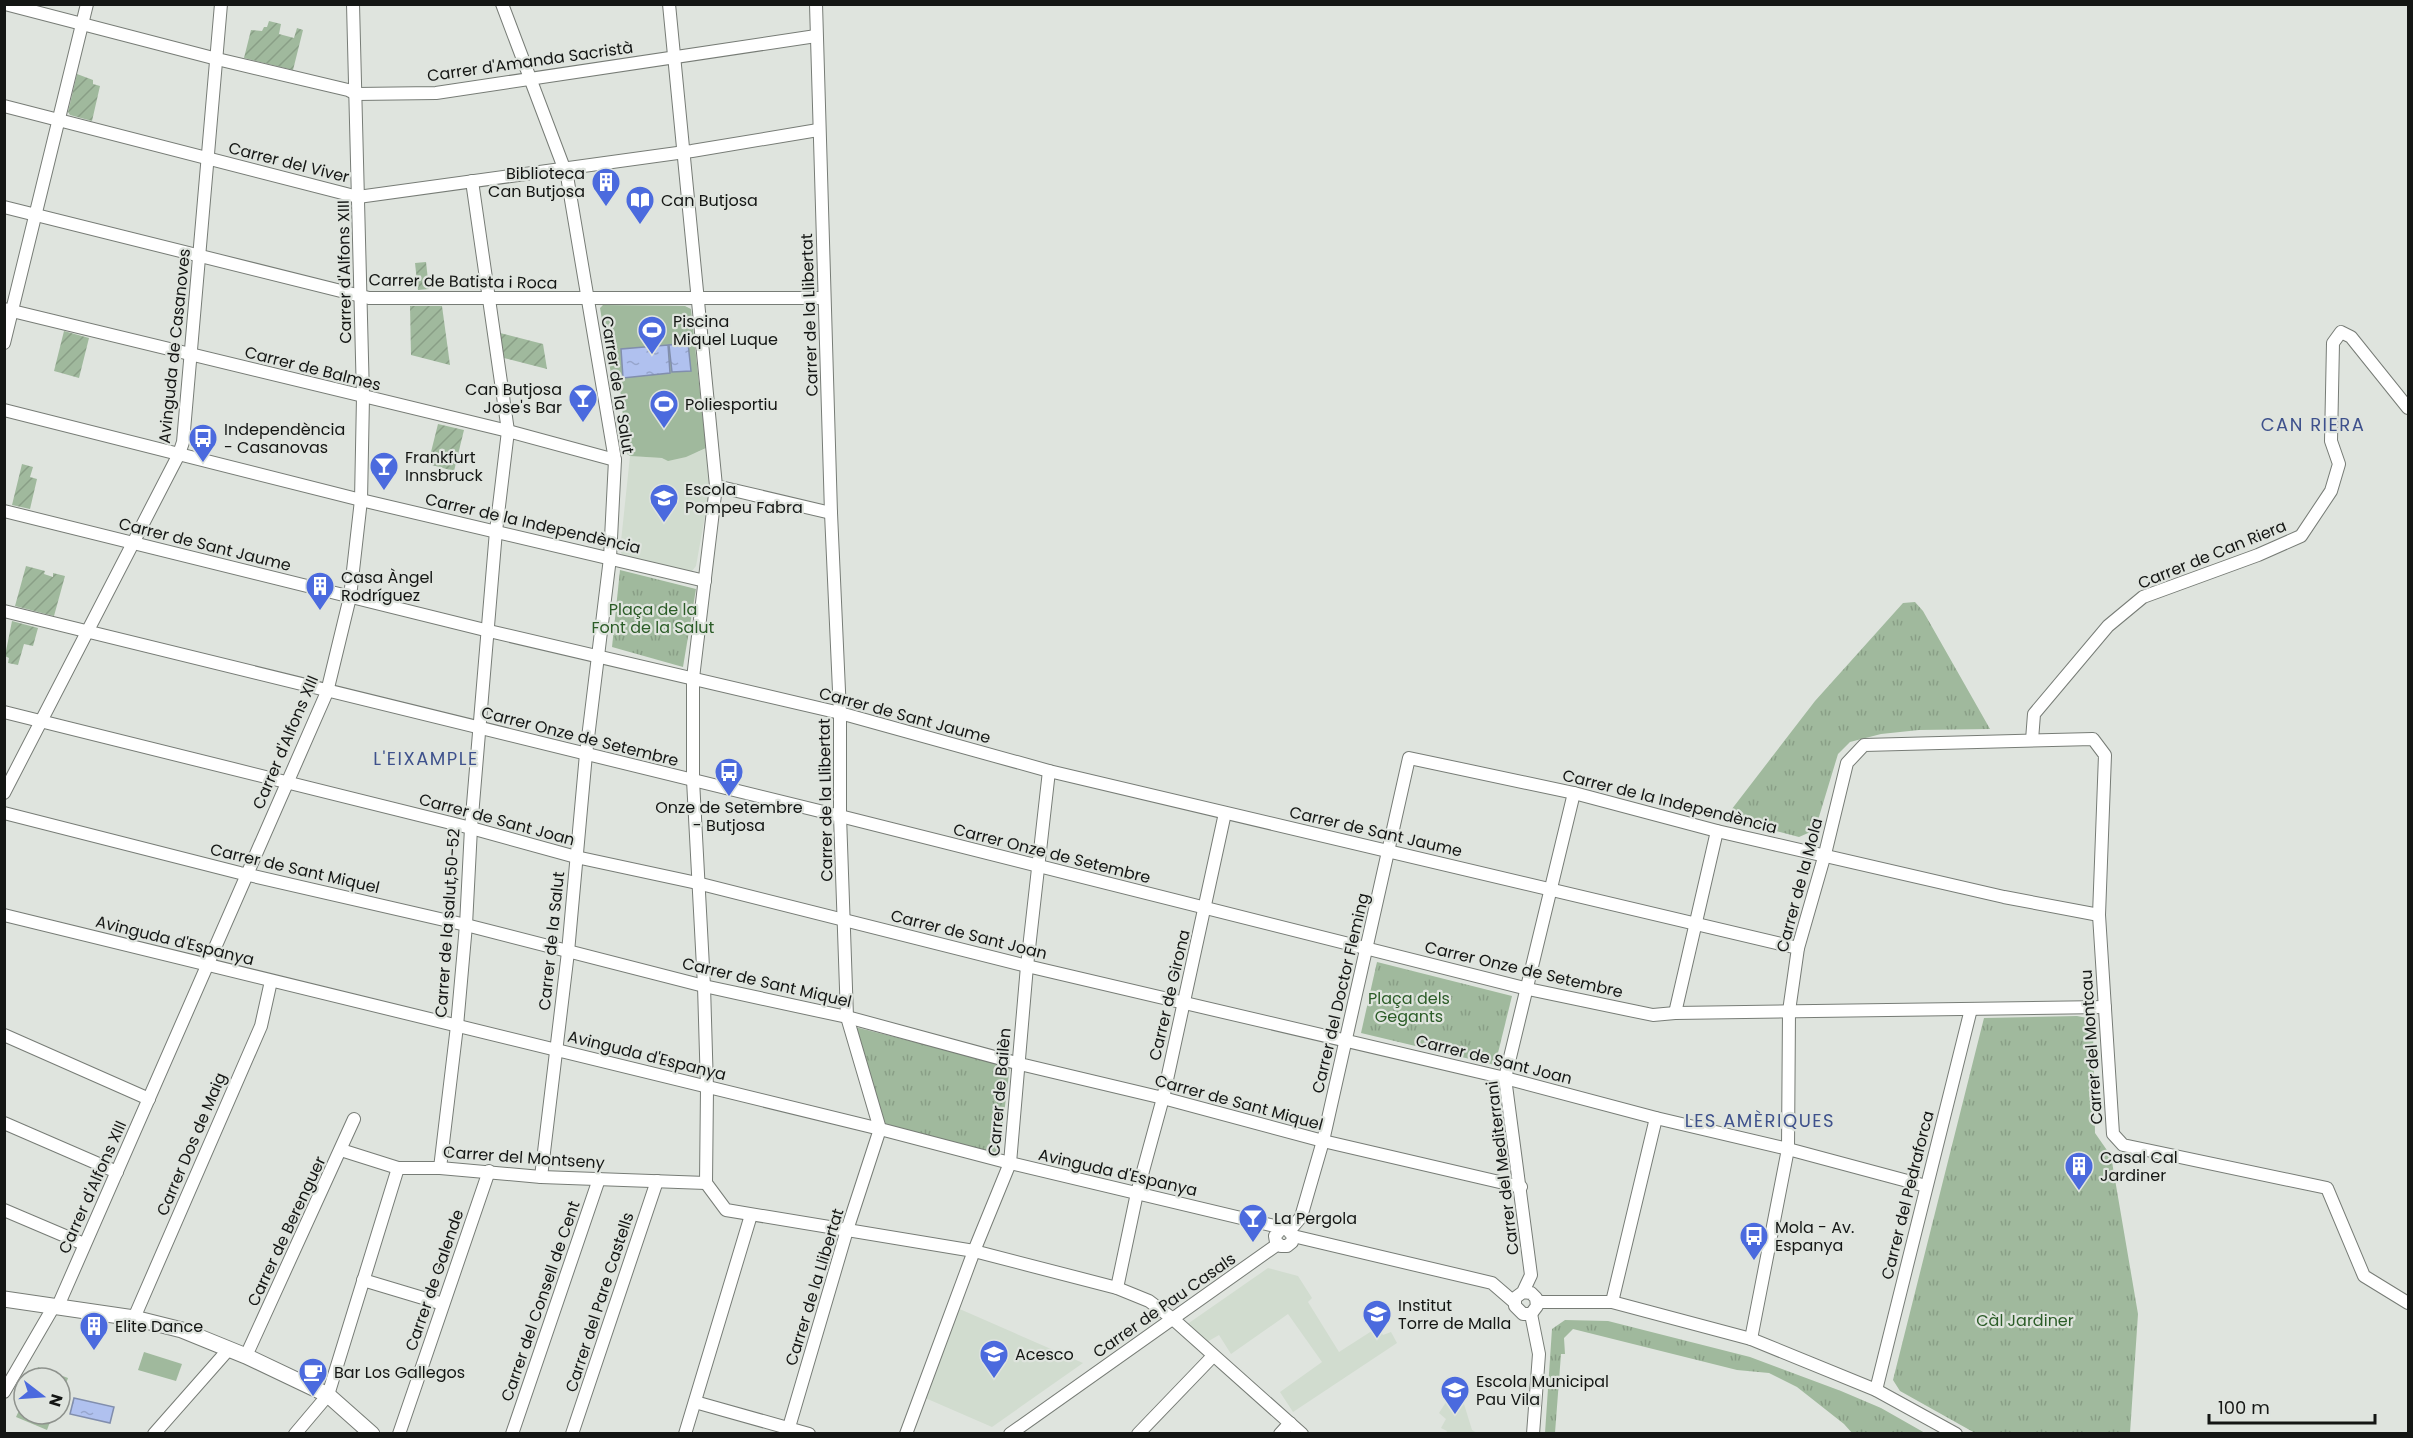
<svg xmlns="http://www.w3.org/2000/svg" width="2413" height="1438" viewBox="0 0 2413 1438" font-family="Poppins,sans-serif">
<style>
.built{fill:#d1dccf}
.grass{fill:url(#grass-tufts)}
.garden{fill:url(#garden-furrows)}
.pitch{fill:#a0b99d}
.water{fill:url(#water-ripples);stroke:#818ead;stroke-width:1.5}
.lines{fill:none;stroke-linecap:round;stroke-linejoin:round}
.minor-casing{stroke:#777c76;stroke-width:14}
.tertiary-casing{stroke:#777c76;stroke-width:17}
.minor{stroke:#fff;stroke-width:12}
.tertiary{stroke:#fff;stroke-width:15}
.labels{text-anchor:middle;stroke-width:4.5;stroke-linejoin:round;paint-order:stroke}
.street-label{font-size:16px;fill:#141614;stroke:#dfe4de}
.poi-label{font-size:16px;fill:#141614;stroke:#dfe4de;text-anchor:start}
.park-label{font-size:16px;fill:#2b5c27;stroke:#dfe4de}
.neighbourhood-label{font-size:18px;letter-spacing:1.5px;fill:#3e518c;stroke:#dfe4de}
</style>
<defs>
<pattern id="grass-tufts" width="24" height="20" patternUnits="userSpaceOnUse" patternTransform="scale(1.5)"><rect width="24" height="20" fill="#a0b99d"/><path d="M3 7l-1-3M5 7V3M7 7l1-3M15 17l-1-3M17 17v-4M19 17l1-3" fill="none" stroke="#899e86"/></pattern>
<pattern id="garden-furrows" width="10" height="10" patternUnits="userSpaceOnUse" patternTransform="scale(1.5)"><rect width="10" height="10" fill="#a0b99d"/><path d="M-1 1l2-2M0 10L10 0M9 11l2-2" fill="none" stroke="#899e86"/></pattern>
<pattern id="water-ripples" width="26" height="14" patternUnits="userSpaceOnUse" patternTransform="scale(1.5)"><rect width="26" height="14" fill="#b0c1ef"/><path d="M2 4q2-2 4 0t4 0M15 11q2-2 4 0t4 0" fill="none" stroke="#96a5cc"/></pattern>
</defs>
<rect width="100%" height="100%" fill="#dfe4de"/>
<g class="built">
<path d="M706,448L709,494L696,566L691,572L623,556L620,551L630,456L662,458L698,452Z"/>
<path d="M1268,1268L1298,1276L1312,1298L1308,1302L1339,1352L1378,1327L1383,1335L1391,1332L1397,1343L1293,1412L1280,1392L1322,1362L1288,1314L1231,1354L1219,1335L1207,1342L1186,1325Z"/>
<path d="M955,1307L1083,1363L992,1427L923,1397Z"/>
<path d="M1450,1396L1464,1404L1472,1430L1477,1433H1446L1447,1431L1441,1428L1446,1419L1439,1413Z"/>
</g>
<g class="grass">
<path d="M620,570L696,589L683,667L612,647Z"/>
<path d="M1915,602L1923,611L1990,729L1919,730L1881,734L1850,742L1838,754L1815,830L1799,837L1725,818L1815,701L1903,603Z"/>
<path d="M1377,962L1512,996L1495,1065L1361,1033Z"/>
<path d="M2077,1016L2087,1018L2093,1027L2095,1133L2111,1156L2138,1314L2130,1433H1975L1900,1391L1893,1380L1984,1018Z"/>
<path d="M855,1027L1010,1066L999,1154L884,1124Z"/>
<path d="M1565,1320L1608,1321L1750,1357L1841,1391L1881,1408L1925,1433H1852L1844,1424L1797,1387L1769,1373L1737,1370L1573,1329L1564,1338L1565,1354H1561L1555,1433H1545L1552,1329Z"/>
</g>
<g class="garden">
<path d="M269,21L281,24L279,34L294,38L297,28L303,30L293,70L244,58L251,30L262,31L264,27H267Z"/>
<path d="M77,74L93,80V84L100,86L92,121L70,115L68,112Z"/>
<path d="M426,262L429,289L418,290L415,263Z"/>
<path d="M410,306H442L450,365L411,355Z"/>
<path d="M64,331L89,338L79,378L54,371Z"/>
<path d="M500,333L543,344L547,369L504,358Z"/>
<path d="M438,424L464,430L454,471L428,464Z"/>
<path d="M22,464L33,467L30,477L37,479L30,509L12,505Z"/>
<path d="M26,566L45,571L44,574L53,577V573L65,576L54,616L15,606Z"/>
<path d="M12,621L38,628L33,646L24,644L18,665L8,663L9,658L5,656Z"/>
</g>
<g class="pitch">
<path d="M603,305L685,306L691,309L706,448L686,457L668,461L662,458L630,456L627,454L620,388L613,386L600,308Z"/>
<path d="M144,1352L182,1364L176,1381L138,1370Z"/>
<path d="M38,1367L68,1378L62,1395L60,1394V1378H33Z"/>
<path d="M23,1402L24,1414H53L47,1430L16,1417Z"/>
</g>
<g class="water">
<path d="M688,343L691,371L672,372L669,345Z"/>
<path d="M668,345L670,373L623,378L621,349Z"/>
<path d="M74,1398L114,1407L110,1423L70,1414Z"/>
</g>
<g class="lines">
<g class="minor-casing">
<g id="minor">
<path d="M5,4L217,59L348,90L356,94L436,93L816,36"/>
<path d="M502,4L567,176L615,460L610,558L586,754L568,952L541,1177"/>
<path d="M669,4L716,486L693,678V780L704,986L707,1088L706,1183L726,1210L974,1251L1117,1288L1149,1301L1173,1319L1302,1434"/>
<path d="M4,106L358,197L692,151L818,130"/>
<path d="M4,207L369,298H824"/>
<path d="M4,309L508,431L615,460"/>
<path d="M4,343L87,4"/>
<path d="M4,410L361,500L705,581"/>
<path d="M716,486L831,513"/>
<path d="M4,511L489,631L840,713L1049,771L1798,948"/>
<path d="M4,611L840,816L1528,989L1653,1015L1675,1013L2105,1007"/>
<path d="M4,712L471,828L576,857L697,883L1027,966L1505,1078L1656,1118L1788,1149L1926,1186"/>
<path d="M2032,740L2034,714L2108,626L2143,597L2258,555L2301,536L2331,491L2339,464L2331,441L2333,343L2341,332L2351,337L2408,408"/>
<path d="M4,793L179,454L183,442L221,4"/>
<path d="M4,813L240,873L466,925L704,986L847,1017L1024,1065L1163,1098L1323,1141L1521,1187"/>
<path d="M4,915L880,1129L1010,1163L1287,1229L1293,1236L1292,1242L1287,1246H1281L1276,1242L1275,1236L1281,1229"/>
<path d="M1675,1013L1717,831"/>
<path d="M4,1035L149,1099"/>
<path d="M4,1123L117,1172"/>
<path d="M341,1150L398,1168H440L541,1177L706,1183"/>
<path d="M440,1168L457,1026L466,925L471,828L496,531L508,431L472,181"/>
<path d="M4,1210L84,1244"/>
<path d="M1290,1230L1301,1217L1323,1141L1409,758L1574,793L1717,831L2004,897L2099,915"/>
<path d="M1293,1236L1492,1283L1514,1302"/>
<path d="M363,1280L443,1304"/>
<path d="M1117,1288L1137,1193L1163,1098L1225,813"/>
<path d="M1523,1292L1531,1293L1536,1298L1537,1306L1531,1314H1523L1515,1306V1298L1523,1292L1531,1275L1505,1078L1574,793"/>
<path d="M1537,1302H1612L1751,1339L1876,1390L1956,1434"/>
<path d="M1612,1302L1656,1118"/>
<path d="M58,1306L327,692L350,597L361,500L363,397L353,4"/>
<path d="M1531,1314L1539,1354L1533,1434"/>
<path d="M134,1318L261,1026L271,981"/>
<path d="M1751,1339L1788,1149L1789,1011L1798,948L1825,854L1847,763L1864,745L2093,739L2105,755L2099,915L2113,1134L2123,1145L2327,1188L2364,1276L2408,1303"/>
<path d="M246,1356L354,1119"/>
<path d="M1876,1390L1971,1009"/>
<path d="M4,1392L54,1306"/>
<path d="M695,1402L809,1434"/>
<path d="M154,1434L228,1350"/>
<path d="M295,1434L328,1395L398,1168"/>
<path d="M399,1434L489,1171"/>
<path d="M512,1434L599,1179"/>
<path d="M572,1434L657,1181"/>
<path d="M685,1434L751,1215"/>
<path d="M787,1434L847,1230L880,1129L847,1017L840,816V713L831,513L816,4"/>
<path d="M906,1434L974,1251L1010,1163L1027,966L1049,771"/>
<path d="M1010,1434L1278,1244"/>
<path d="M1138,1434L1213,1356"/>
<path d="M1280,1434L1290,1423"/>
</g>
</g>
<g class="tertiary-casing">
<path id="tertiary" d="M4,1299L134,1318L182,1330L246,1356L328,1395L372,1434"/>
</g>
<use href="#minor" class="minor"/>
<use href="#tertiary" class="tertiary"/>
</g>
<defs>
<g id="building-pin" transform="scale(1.5)"><path d="M0 17L-7.5 6A9.5 9.5 0 1 1 7.5 6Z" fill="#4b6ade" stroke="#dfe4de"/><path d="M-4-6H4V6H1V3H-1V6H-4ZM-2.5-4.3h1.7v1.8h-1.7ZM.8-4.3h1.7v1.8H.8ZM-2.5-1h1.7V.8h-1.7ZM.8-1h1.7V.8H.8Z" fill="#fff"/></g>
<g id="library-pin" transform="scale(1.5)"><path d="M0 17L-7.5 6A9.5 9.5 0 1 1 7.5 6Z" fill="#4b6ade" stroke="#dfe4de"/><path d="M-6-4Q-3-5.5-.7-3.5V5Q-3 3-6 4ZM6-4Q3-5.5 .7-3.5V5Q3 3 6 4Z" fill="#fff"/></g>
<g id="stadium-pin" transform="scale(1.5)"><path d="M0 17L-7.5 6A9.5 9.5 0 1 1 7.5 6Z" fill="#4b6ade" stroke="#dfe4de"/><path d="M0-5a6.5 5 0 1 0 0 10a6.5 5 0 1 0 0-10ZM-3.5-1.8h7v3.6h-7Z" fill="#fff"/></g>
<g id="bar-pin" transform="scale(1.5)"><path d="M0 17L-7.5 6A9.5 9.5 0 1 1 7.5 6Z" fill="#4b6ade" stroke="#dfe4de"/><path d="M-6-5H6L.8 .8V4.5H3.5V6h-7V4.5H-.8V.8Z" fill="#fff"/></g>
<g id="bus-pin" transform="scale(1.5)"><path d="M0 17L-7.5 6A9.5 9.5 0 1 1 7.5 6Z" fill="#4b6ade" stroke="#dfe4de"/><path d="M-5-6H5V4H4V6H2V4H-2V6H-4V4H-5ZM-3.5-4V0h7V-4ZM-3.5 1.2v1.5H-2V1.2ZM2 1.2v1.5H3.5V1.2Z" fill="#fff"/></g>
<g id="school-pin" transform="scale(1.5)"><path d="M0 17L-7.5 6A9.5 9.5 0 1 1 7.5 6Z" fill="#4b6ade" stroke="#dfe4de"/><path d="M0-5L7-2L0 1L-7-2ZM-4 1L0 2.5L4 1V4Q0 6-4 4Z" fill="#fff"/></g>
<g id="cafe-pin" transform="scale(1.5)"><path d="M0 17L-7.5 6A9.5 9.5 0 1 1 7.5 6Z" fill="#4b6ade" stroke="#dfe4de"/><path d="M-5.5-4.5H6V0H3Q3 3.5 0 3.5H-2.5Q-5.5 3.5-5.5 0ZM3-3.2v2h1.7v-2ZM-6 4.5H4V6H-6Z" fill="#fff"/></g>
</defs>
<g fill-rule="evenodd">
<use href="#building-pin" x="606" y="182"/>
<use href="#library-pin" x="640" y="200"/>
<use href="#stadium-pin" x="652" y="330"/>
<use href="#bar-pin" x="583" y="398"/>
<use href="#stadium-pin" x="664" y="404"/>
<use href="#bus-pin" x="203" y="438"/>
<use href="#bar-pin" x="384" y="466"/>
<use href="#school-pin" x="664" y="498"/>
<use href="#building-pin" x="320" y="586"/>
<use href="#bus-pin" x="729" y="772"/>
<use href="#building-pin" x="2079" y="1166"/>
<use href="#bar-pin" x="1253" y="1218"/>
<use href="#bus-pin" x="1754" y="1236"/>
<use href="#school-pin" x="1377" y="1314"/>
<use href="#building-pin" x="94" y="1326"/>
<use href="#school-pin" x="994" y="1354"/>
<use href="#cafe-pin" x="313" y="1372"/>
<use href="#school-pin" x="1455" y="1390"/>
</g>
<g class="labels">
<g class="street-label">
<text transform="translate(530 61) rotate(-8)" y="6">Carrer d'Amanda Sacristà</text>
<text transform="translate(289 162) rotate(14)" y="6">Carrer del Viver</text>
<text transform="translate(344 272) rotate(-91)" y="6">Carrer d'Alfons XIII</text>
<text transform="translate(463 281) rotate(1)" y="6">Carrer de Batista i Roca</text>
<text transform="translate(809 315) rotate(-92)" y="6">Carrer de la Llibertat</text>
<text transform="translate(174 346) rotate(-84)" y="6">Avinguda de Casanoves</text>
<text transform="translate(313 368) rotate(14)" y="6">Carrer de Balmes</text>
<text transform="translate(618 385) rotate(81)" y="6">Carrer de la Salut</text>
<text transform="translate(533 523) rotate(13)" y="6">Carrer de la Independència</text>
<text transform="translate(205 544) rotate(14)" y="6">Carrer de Sant Jaume</text>
<text transform="translate(2212 554) rotate(-22)" y="6">Carrer de Can Riera</text>
<text transform="translate(905 715) rotate(15)" y="6">Carrer de Sant Jaume</text>
<text transform="translate(580 736) rotate(14)" y="6">Carrer Onze de Setembre</text>
<text transform="translate(285 742) rotate(-67)" y="6">Carrer d'Alfons XIII</text>
<text transform="translate(825 800) rotate(-91)" y="6">Carrer de la Llibertat</text>
<text transform="translate(1670 801) rotate(14)" y="6">Carrer de la Independència</text>
<text transform="translate(497 819) rotate(15)" y="6">Carrer de Sant Joan</text>
<text transform="translate(1376 831) rotate(13)" y="6">Carrer de Sant Jaume</text>
<text transform="translate(1052 853) rotate(14)" y="6">Carrer Onze de Setembre</text>
<text transform="translate(295 868) rotate(13)" y="6">Carrer de Sant Miquel</text>
<text transform="translate(1799 885) rotate(-75)" y="6">Carrer de la Mola</text>
<text transform="translate(447 923) rotate(-86)" y="6">Carrer de la salut,50-52</text>
<text transform="translate(969 934) rotate(14)" y="6">Carrer de Sant Joan</text>
<text transform="translate(175 940) rotate(14)" y="6">Avinguda d'Espanya</text>
<text transform="translate(551 941) rotate(-84)" y="6">Carrer de la Salut</text>
<text transform="translate(1524 969) rotate(13)" y="6">Carrer Onze de Setembre</text>
<text transform="translate(767 982) rotate(13)" y="6">Carrer de Sant Miquel</text>
<text transform="translate(1340 993) rotate(-77)" y="6">Carrer del Doctor Fleming</text>
<text transform="translate(1169 995) rotate(-77)" y="6">Carrer de Girona</text>
<text transform="translate(2091 1047) rotate(-94)" y="6">Carrer del Montcau</text>
<text transform="translate(647 1055) rotate(14)" y="6">Avinguda d'Espanya</text>
<text transform="translate(1494 1059) rotate(14)" y="6">Carrer de Sant Joan</text>
<text transform="translate(999 1092) rotate(-85)" y="6">Carrer de Bailèn</text>
<text transform="translate(1239 1102) rotate(15)" y="6">Carrer de Sant Miquel</text>
<text transform="translate(191 1144) rotate(-67)" y="6">Carrer Dos de Maig</text>
<text transform="translate(524 1157) rotate(4)" y="6">Carrer del Montseny</text>
<text transform="translate(1502 1168) rotate(-97)" y="6">Carrer del Mediterrani</text>
<text transform="translate(1118 1172) rotate(13)" y="6">Avinguda d'Espanya</text>
<text transform="translate(92 1187) rotate(-66)" y="6">Carrer d'Alfons XIII</text>
<text transform="translate(1907 1195) rotate(-76)" y="6">Carrer del Pedraforca</text>
<text transform="translate(286 1231) rotate(-65)" y="6">Carrer de Berenguer</text>
<text transform="translate(434 1280) rotate(-71)" y="6">Carrer de Galende</text>
<text transform="translate(814 1287) rotate(-73)" y="6">Carrer de la Llibertat</text>
<text transform="translate(540 1301) rotate(-71)" y="6">Carrer del Consell de Cent</text>
<text transform="translate(599 1302) rotate(-72)" y="6">Carrer del Pare Castells</text>
<text transform="translate(1164 1305) rotate(-35)" y="6">Carrer de Pau Casals</text>
</g>
<g class="poi-label">
<text x="585" y="179" text-anchor="end">Biblioteca<tspan x="585" dy="18">Can Butjosa</tspan></text>
<text x="661" y="206">Can Butjosa</text>
<text x="673" y="327">Piscina<tspan x="673" dy="18">Miquel Luque</tspan></text>
<text x="562" y="395" text-anchor="end">Can Butjosa<tspan x="562" dy="18">Jose's Bar</tspan></text>
<text x="685" y="410">Poliesportiu</text>
<text x="224" y="435">Independència<tspan x="224" dy="18">- Casanovas</tspan></text>
<text x="405" y="463">Frankfurt<tspan x="405" dy="18">Innsbruck</tspan></text>
<text x="685" y="495">Escola<tspan x="685" dy="18">Pompeu Fabra</tspan></text>
<text x="341" y="583">Casa Àngel<tspan x="341" dy="18">Rodríguez</tspan></text>
<text x="729" y="813" text-anchor="middle">Onze de Setembre<tspan x="729" dy="18">- Butjosa</tspan></text>
<text x="2100" y="1163">Casal Cal<tspan x="2100" dy="18">Jardiner</tspan></text>
<text x="1274" y="1224">La Pergola</text>
<text x="1775" y="1233">Mola - Av.<tspan x="1775" dy="18">Espanya</tspan></text>
<text x="1398" y="1311">Institut<tspan x="1398" dy="18">Torre de Malla</tspan></text>
<text x="115" y="1332">Elite Dance</text>
<text x="1015" y="1360">Acesco</text>
<text x="334" y="1378">Bar Los Gallegos</text>
<text x="1476" y="1387">Escola Municipal<tspan x="1476" dy="18">Pau Vila</tspan></text>
</g>
<g class="park-label">
<text x="653" y="615">Plaça de la<tspan x="653" dy="18">Font de la Salut</tspan></text>
<text x="1409" y="1004">Plaça dels<tspan x="1409" dy="18">Gegants</tspan></text>
<text x="2025" y="1326">Càl Jardiner</text>
</g>
<g class="neighbourhood-label">
<text x="2313" y="431">CAN RIERA</text>
<text x="426" y="765">L'EIXAMPLE</text>
<text x="1760" y="1127">LES AMÈRIQUES</text>
</g>
</g>
<rect width="2413" height="1438" fill="none" stroke="#141614" stroke-width="12"/>
<g transform="translate(42 1396) rotate(107)"><circle r="28" fill="#dfe4de" stroke="#8e928d" stroke-width="1.5"/>
<path d="M0-4.5L10 22L0 15L-10 22Z" fill="#4b6ade"/>
<text y="-9" font-size="16" font-weight="bold" text-anchor="middle" fill="#141614">N</text>
</g>
<path d="M2209 1414v9h166v-9" fill="none" stroke="#141614" stroke-width="3"/>
<text x="2218" y="1414" font-size="18" fill="#141614" stroke="#dfe4de" stroke-width="4.5" paint-order="stroke">100 m</text>
</svg>
